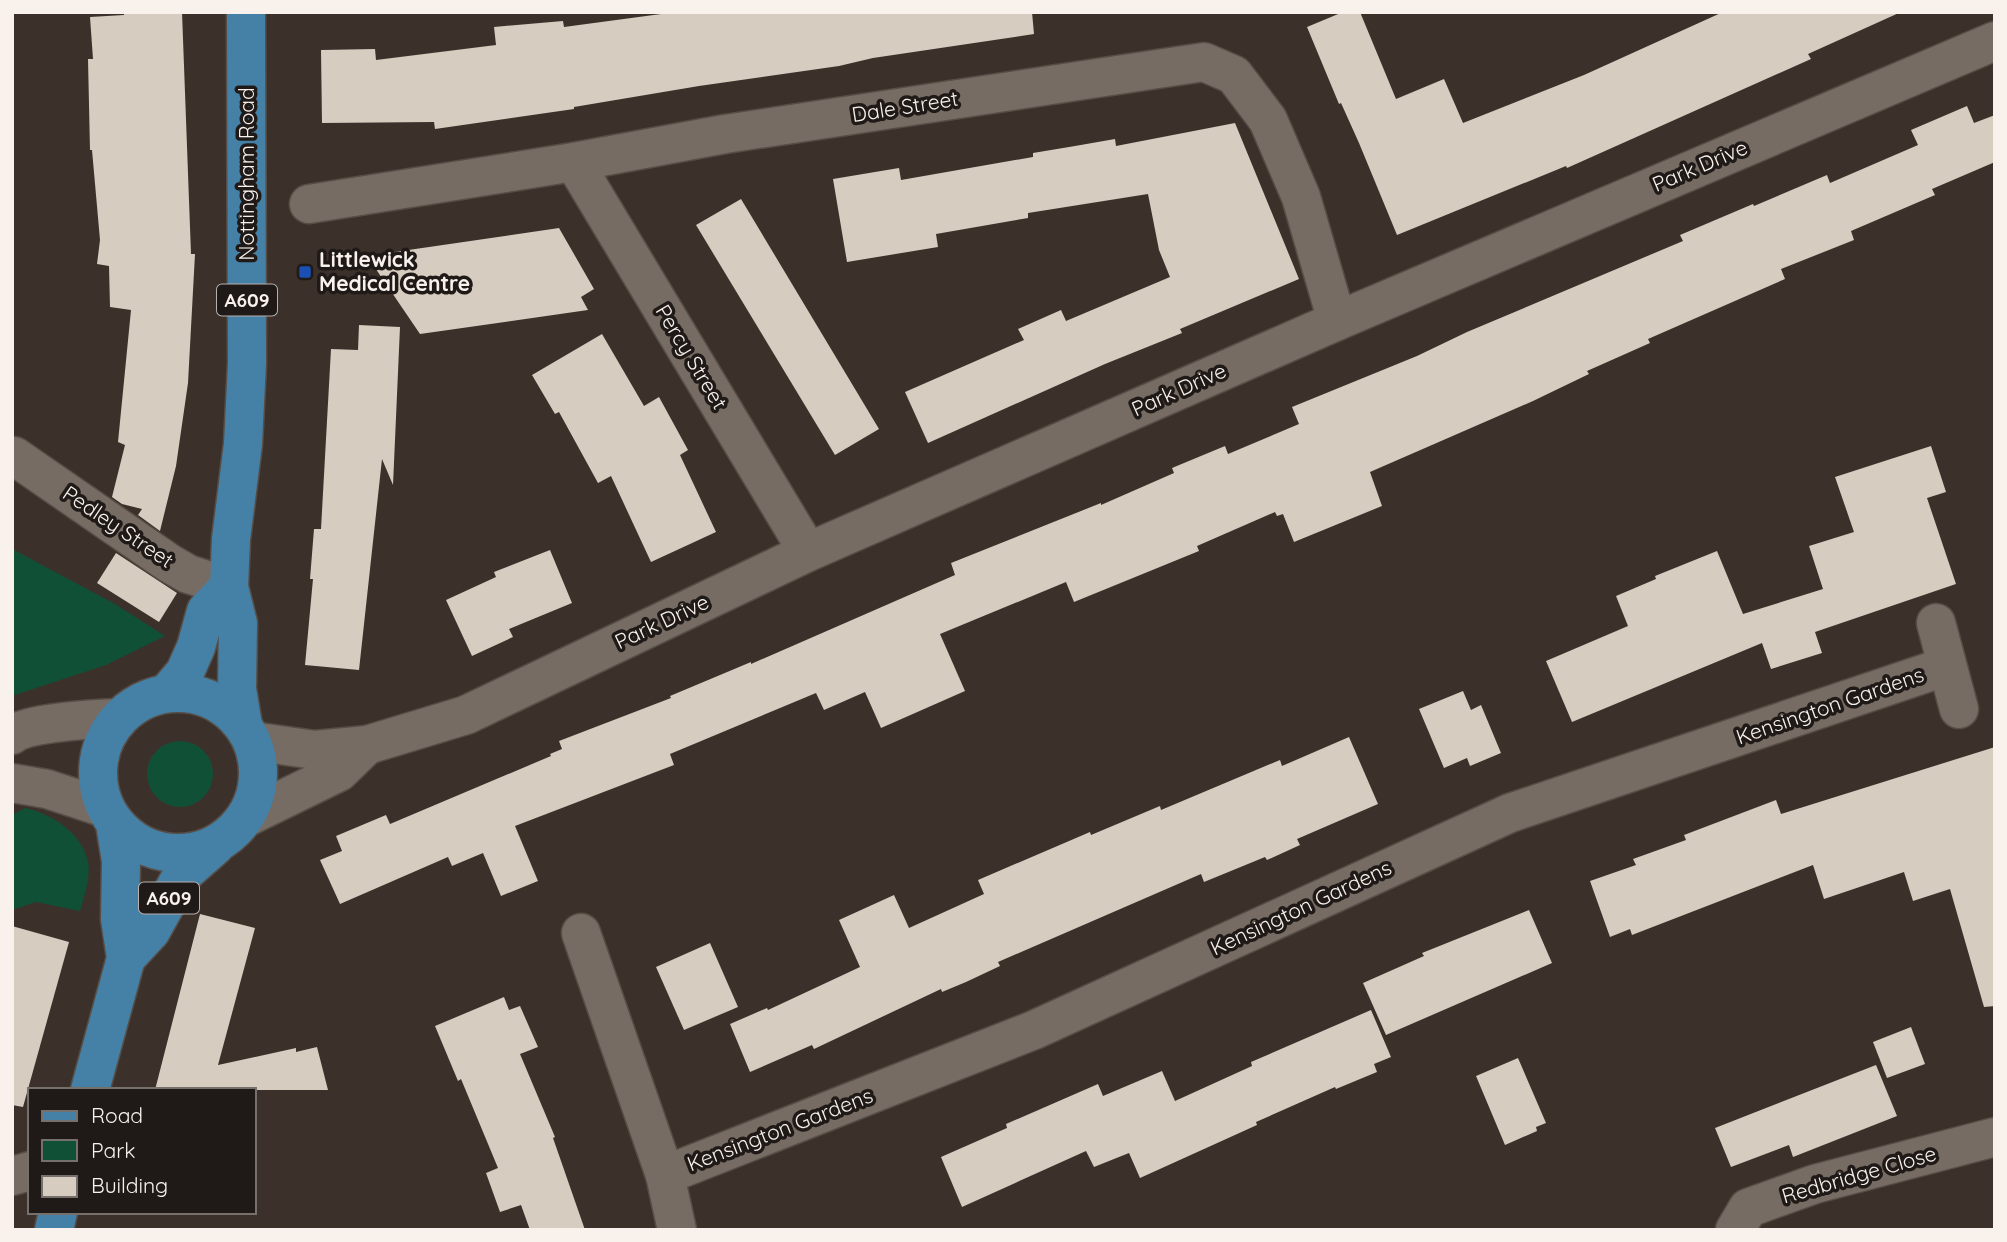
<svg xmlns="http://www.w3.org/2000/svg" width="2007" height="1242" viewBox="0 0 2007 1242" font-family="Quicksand,sans-serif">
<style>
.green{fill:#105037}
.building{fill:#d6ccc0}
.lines{fill:none;stroke-linecap:round;stroke-linejoin:round}
.minor-casing{stroke:#554d46;stroke-width:41}
.major-casing{stroke:#554d46;stroke-width:41}
.minor{stroke:#776c63;stroke-width:38}
.major{stroke:#4581a7;stroke-width:38}
.transit-dot{fill:#1a4fb4;stroke:#1f1a17;stroke-width:2.5}
.labels{text-anchor:middle;stroke-width:7;stroke-linejoin:round;paint-order:stroke}
.shield{fill:#1f1a17;stroke:#b7b0ac;stroke-width:2}
.shield-label{font-size:19px;font-weight:bold;fill:#f8f1ec}
.street-label{font-size:21px;fill:#f8f1ec;stroke:#1f1a17}
.poi-label{font-size:21px;font-weight:bold;fill:#f8f1ec;stroke:#1f1a17;text-anchor:start}
</style>
<rect width="100%" height="100%" fill="#3c312a"/>
<g class="green">
<path d="M12,549L115,604L165,636L106,665L12,696Z"/>
<circle cx="180" cy="774" r="33"/>
<path d="M25,808C52,814 82,833 88,862C91,876 84,897 80,911L36,902L12,910V815Z"/>
</g>
<g class="building">
<path d="M124,12H182L191,254H195L188,383L176,466L160,531L138,515L142,509L122,504L112,497L125,445L118,442L131,310L110,307L109,266L97,264L100,240L92,150H90L88,59H93L90,17L124,15Z"/>
<path d="M676,12H1032L1034,34L873,58L839,66L699,86L574,107V109L435,129L434,122L322,123L321,50L375,49L376,60L496,45L494,27L563,21L564,27Z"/>
<path d="M1343,12H1360L1396,99L1444,79L1463,123L1584,75L1723,12H1901L1808,54L1811,59L1567,168L1566,166L1397,235L1359,143L1341,103L1339,104L1307,27Z"/>
<path d="M1967,106L1974,123L1995,115V162L1932,189L1935,195L1851,231L1854,240L1781,269L1785,279L1648,339L1650,343L1587,371L1589,374L1533,401L1370,472L1382,506L1294,542L1283,514L1277,516L1275,512L1197,546L1199,551L1074,602L1066,582L940,634L965,691L881,728L865,692L824,710L816,693L670,754L674,765L515,826L538,881L501,896L483,853L452,866L448,857L340,904L320,860L342,851L336,836L386,815L390,824L551,756L550,754L562,749L559,741L671,698L670,696L751,662V664L955,575L951,563L1101,503V505L1174,473L1172,468L1225,446L1228,454L1299,424L1292,407L1417,356L1467,332L1683,241L1680,235L1753,204L1754,206L1827,175L1830,183L1918,145L1911,130Z"/>
<path d="M1235,123L1299,279L1180,329L1182,333L1105,364L928,443L905,392L1024,340L1018,329L1061,310L1066,321L1170,277L1159,250L1148,194L1028,213V218L936,234L938,247L847,262L833,179L899,168L901,180L1033,157V153L1075,146L1115,139L1116,146Z"/>
<path d="M741,199L879,429L835,455L696,225Z"/>
<path d="M559,228L594,289L581,297L588,310L420,334L367,256Z"/>
<path d="M359,325L400,327L393,485L382,459L359,670L305,665L313,579H310L314,529H321L331,349L358,350Z"/>
<path d="M602,334L644,406L659,397L688,450L680,455L716,532L651,562L611,476L598,483L559,412L555,414L532,375Z"/>
<path d="M1931,446L1946,492L1927,498L1956,584L1815,632L1822,653L1771,669L1762,643L1572,722L1546,661L1628,626L1616,596L1656,579L1655,576L1717,551L1743,614L1823,589L1809,546L1854,532L1835,477Z"/>
<path d="M550,550L572,603L509,629L513,637L472,656L446,600L496,577L494,572Z"/>
<path d="M116,553L177,593L159,622L97,583Z"/>
<path d="M1463,691L1471,710L1481,705L1501,753L1470,766L1467,758L1444,768L1419,709Z"/>
<path d="M1349,737L1378,804L1297,839L1300,845L1267,860L1265,857L1204,882L1201,874L998,962L1000,966L966,982L942,992L941,989L814,1049L812,1045L750,1072L730,1024L767,1008L768,1010L860,967L839,920L894,895L909,928L984,894L978,880L1090,832L1091,835L1160,806L1161,810L1280,760L1282,766Z"/>
<path d="M1995,747V1006L1984,1007L1950,889L1913,901L1904,872L1824,899L1813,865L1632,935L1630,929L1610,937L1590,881L1636,865L1633,859L1686,840L1684,835L1776,800L1781,814Z"/>
<path d="M1529,910L1552,963L1386,1035L1363,983L1424,956L1422,953Z"/>
<path d="M200,914L255,928L218,1065L296,1048V1052L317,1047L328,1090H155Z"/>
<path d="M12,926L69,942L23,1107L12,1105Z"/>
<path d="M710,943L738,1007L684,1030L656,967Z"/>
<path d="M504,997L509,1010L520,1006L538,1047L520,1054L555,1137L553,1138L585,1230H530L521,1205L500,1212L486,1173L498,1168L461,1079L458,1081L435,1026Z"/>
<path d="M1371,1010L1391,1057L1374,1064L1377,1072L1336,1089L1335,1087L1256,1122L1257,1125L1140,1178L1129,1153L1094,1167L1086,1151L962,1207L941,1157L1007,1128L1006,1124L1098,1084L1103,1096L1162,1071L1175,1101L1252,1066L1251,1062Z"/>
<path d="M1911,1027L1925,1064L1887,1078L1873,1042Z"/>
<path d="M1518,1058L1546,1123L1536,1127L1537,1131L1505,1145L1476,1076Z"/>
<path d="M1876,1065L1897,1116L1793,1157L1789,1145L1731,1167L1715,1128Z"/>
</g>
<g class="lines">
<g class="minor-casing">
<g id="minor">
<path d="M574,162L808,552"/>
<path d="M309,204L574,162L725,134L1204,62L1234,75L1268,120L1301,197L1337,321"/>
<path d="M14,456L169,563L188,574L229,587"/>
<path d="M1936,623L1959,709"/>
<path d="M12,735C27,722 97,719 119,718"/>
<path d="M252,741L315,750L367,745L466,715L808,552L1337,321L1995,41"/>
<path d="M12,783L47,789L105,808"/>
<path d="M245,818L339,772L367,745"/>
<path d="M581,933L665,1175L677,1230"/>
<path d="M665,1175L1034,1030L1510,813L1947,666"/>
<path d="M12,1176L30,1171"/>
<path d="M1735,1230L1748,1208L1815,1184L1995,1137"/>
</g>
</g>
<g class="major-casing">
<g id="major">
<circle cx="178" cy="773" r="80"/>
<path d="M167,693L185,672L196,647L206,611L229,587"/>
<path d="M243,725L237,689L238,623L229,587L231,539L243,444L247,363L246,12"/>
<path d="M126,958L151,931L182,875L215,846"/>
<path d="M90,1090L126,958L120,919L121,861L115,824"/>
<path d="M54,1230L58,1212"/>
</g>
</g>
<use href="#minor" class="minor"/>
<use href="#major" class="major"/>
</g>
<rect class="transit-dot" x="298" y="265" width="14" height="14" rx="3.5"/>
<g class="labels">
<g class="shield">
<rect x="217" y="284.5" width="60" height="31" rx="5"/>
<rect x="139" y="882.5" width="60" height="31" rx="5"/>
</g>
<g class="shield-label">
<text x="247" y="307">A609</text>
<text x="169" y="905">A609</text>
</g>
<g class="street-label">
<text transform="translate(905 107) rotate(-9)" y="7">Dale Street</text>
<text transform="translate(1700 166) rotate(-23)" y="7">Park Drive</text>
<text transform="translate(247 174) rotate(-90)" y="7">Nottingham Road</text>
<text transform="translate(691 357) rotate(59)" y="7">Percy Street</text>
<text transform="translate(1179 390) rotate(-24)" y="7">Park Drive</text>
<text transform="translate(118 527) rotate(34)" y="7">Pedley Street</text>
<text transform="translate(662 622) rotate(-25)" y="7">Park Drive</text>
<text transform="translate(1830 706) rotate(-19)" y="7">Kensington Gardens</text>
<text transform="translate(1301 908) rotate(-25)" y="7">Kensington Gardens</text>
<text transform="translate(780 1130) rotate(-21)" y="7">Kensington Gardens</text>
<text transform="translate(1859 1175) rotate(-16)" y="7">Redbridge Close</text>
</g>
<g class="poi-label">
<text x="319" y="267">Littlewick<tspan x="319" dy="24">Medical Centre</tspan></text>
</g>
</g>
<rect width="2007" height="1242" fill="none" stroke="#f8f1ec" stroke-width="28"/>
<rect x="28" y="1088" width="228" height="126" fill="#1f1a17" stroke="#76706c" stroke-width="2"/>
<rect x="42" y="1111" width="35" height="10" fill="#4581a7" stroke="#76706c" stroke-width="2"/>
<text x="91" y="1123" font-size="21" fill="#f8f1ec">Road</text>
<rect x="42" y="1140" width="35" height="21" fill="#105037" stroke="#76706c" stroke-width="2"/>
<text x="91" y="1158" font-size="21" fill="#f8f1ec">Park</text>
<rect x="42" y="1176" width="35" height="21" fill="#d6ccc0" stroke="#76706c" stroke-width="2"/>
<text x="91" y="1193" font-size="21" fill="#f8f1ec">Building</text>
</svg>
